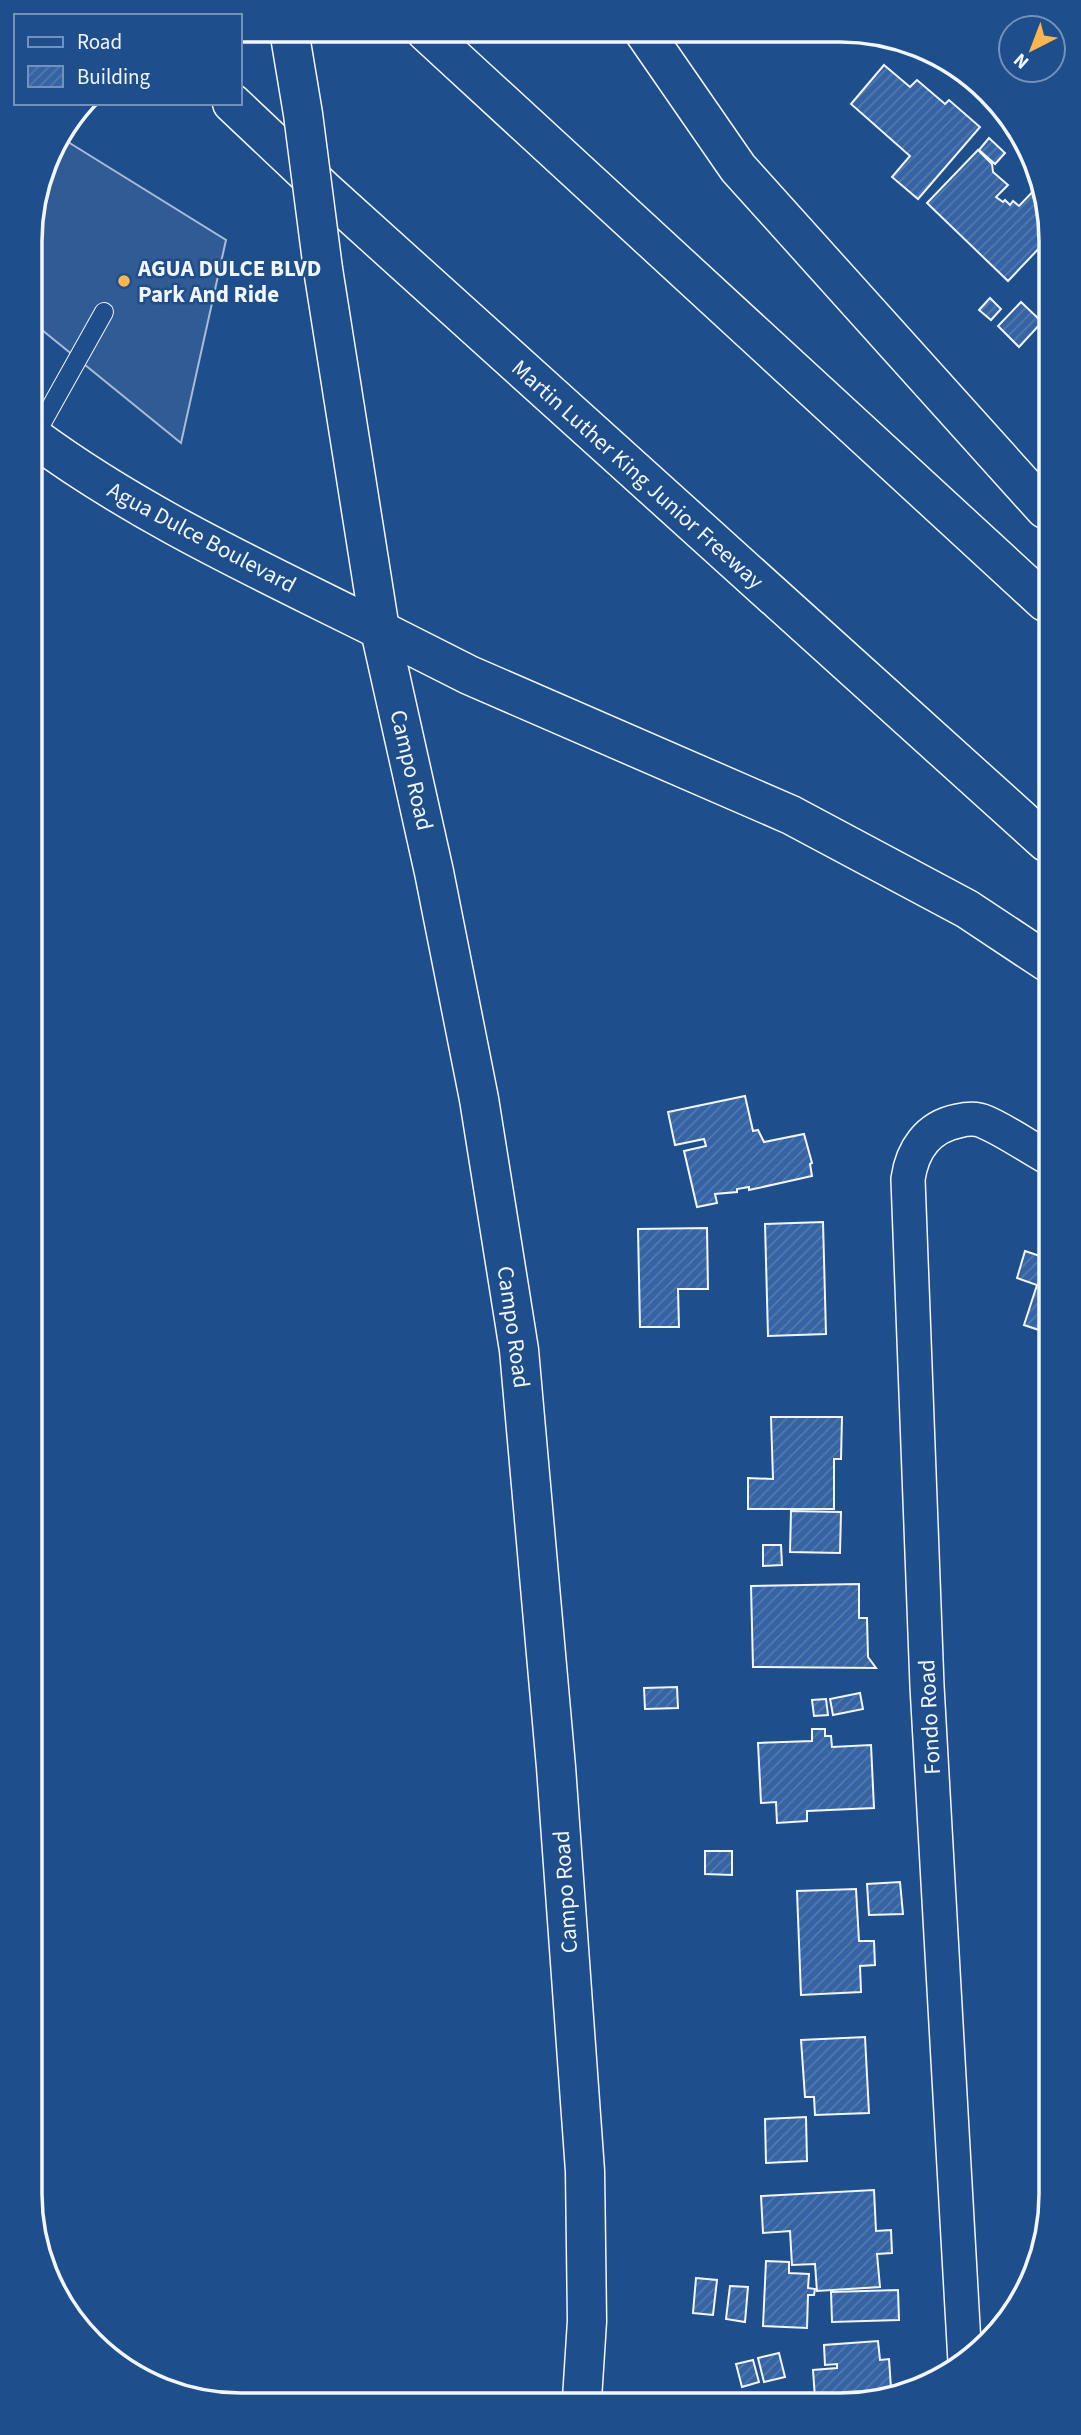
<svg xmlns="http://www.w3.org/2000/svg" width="1081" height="2435" viewBox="0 0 1081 2435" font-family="'Source Sans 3',sans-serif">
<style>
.parking{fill:#305b95;stroke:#a8bbd7;stroke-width:2}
.building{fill:url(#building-hatch);stroke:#f2f6ff;stroke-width:2}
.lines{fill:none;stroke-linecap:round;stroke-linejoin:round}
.service-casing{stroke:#f2f6ff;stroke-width:20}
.minor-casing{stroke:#f2f6ff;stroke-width:36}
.secondary-casing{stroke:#f2f6ff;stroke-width:41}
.motorway-casing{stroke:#f2f6ff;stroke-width:41}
.service{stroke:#1f4e8c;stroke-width:18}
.minor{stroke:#1f4e8c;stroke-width:33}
.secondary{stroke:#1f4e8c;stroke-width:38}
.motorway{stroke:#1f4e8c;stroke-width:38}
.secondary-bridge-casing{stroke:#f2f6ff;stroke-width:41;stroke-linecap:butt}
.secondary-bridge{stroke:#1f4e8c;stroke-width:38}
.poi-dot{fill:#ffb74d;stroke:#1f4e8c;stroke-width:2.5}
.labels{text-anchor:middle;stroke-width:5;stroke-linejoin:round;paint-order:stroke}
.poi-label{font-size:23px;font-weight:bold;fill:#f2f6ff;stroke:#1f4e8c;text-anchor:start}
.street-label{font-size:23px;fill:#f2f6ff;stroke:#1f4e8c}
.rim{fill:none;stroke:#f2f6ff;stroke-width:3.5}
</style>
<defs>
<pattern id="building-hatch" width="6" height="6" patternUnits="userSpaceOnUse" patternTransform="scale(1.75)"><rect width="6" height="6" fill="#3563a3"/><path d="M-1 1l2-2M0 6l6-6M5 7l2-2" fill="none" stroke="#537ab1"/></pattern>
</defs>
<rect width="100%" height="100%" fill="#1f4e8c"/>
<path class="parking" d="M60,137L226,240L181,443L31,321L30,227L51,148Z"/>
<g class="building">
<path d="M884,65L910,87L917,80L945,104L949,100L980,127L918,199L892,177L910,156L851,104Z"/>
<path d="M989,138L1005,153L995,164L979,150Z"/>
<path d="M978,150L992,164L993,172L1008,185L996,197L1003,202L1005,200L1010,205L1013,201L1019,206L1042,182L1044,186V243L1008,281L927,203Z"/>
<path d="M990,298L1001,309L991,320L979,310Z"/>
<path d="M1021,302L1042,322L1019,347L998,326Z"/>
<path d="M745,1096L753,1131L758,1130L764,1142L804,1134L812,1163L810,1164L812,1176L749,1190V1187L737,1189V1192L715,1194L717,1203L697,1207L684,1151L706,1146L704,1139L675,1145L668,1112Z"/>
<path d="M823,1222L826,1334L768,1336L765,1224Z"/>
<path d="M707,1228L708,1289H678L679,1327H640L638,1229Z"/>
<path d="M1025,1251L1046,1258L1048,1253V1333L1024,1325L1037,1285L1017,1278Z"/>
<path d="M771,1417H842L841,1459H834V1509H748V1478L773,1479Z"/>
<path d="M791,1511L841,1512L840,1553L790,1552Z"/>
<path d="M763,1545H781L782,1565L763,1566Z"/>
<path d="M859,1584V1618H867L868,1657L876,1668L753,1667L751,1586Z"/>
<path d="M677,1687L678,1708L645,1709L644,1688Z"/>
<path d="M860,1693L863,1709L833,1715L830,1699Z"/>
<path d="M826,1699L828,1715L814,1716L812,1700Z"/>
<path d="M812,1729H825V1736H831L832,1747L871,1745L874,1808L807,1811V1821L777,1823L776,1802L761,1803L758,1743L812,1741Z"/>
<path d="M705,1851H732V1875L705,1874Z"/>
<path d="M900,1882L903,1914L869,1915L867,1884Z"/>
<path d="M856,1889L859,1941H874L875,1965L860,1966L861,1992L801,1995L797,1891Z"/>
<path d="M865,2037L869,2113L815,2115L814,2097H805L801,2040Z"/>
<path d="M806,2117L807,2161L766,2163L765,2119Z"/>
<path d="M874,2190L876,2231L891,2230L892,2253L877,2254L880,2287L817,2291L815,2264L792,2265L790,2231L763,2233L761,2196Z"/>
<path d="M766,2261L789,2262V2273L809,2274L808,2288L815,2289L814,2295H808L807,2328L763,2326Z"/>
<path d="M696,2278L717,2280L713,2315L693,2313Z"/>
<path d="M730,2286L748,2287L745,2322L726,2319Z"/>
<path d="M898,2290L899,2320L832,2322L831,2292Z"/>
<path d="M878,2341L880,2360L889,2359L891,2388L882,2389V2398H815L813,2370L837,2368V2364L825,2365L824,2345Z"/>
<path d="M779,2353L785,2377L764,2382L758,2358Z"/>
<path d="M753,2360L759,2382L742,2387L736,2364Z"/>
</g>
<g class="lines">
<g class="service-casing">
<path id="service" d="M34,437L104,312"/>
</g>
<g class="minor-casing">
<path id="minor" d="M965,2362L927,1686L908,1179C912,1151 927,1127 958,1121C966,1119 977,1118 985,1122C1006,1131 1027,1146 1047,1157"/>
</g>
<g class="secondary-casing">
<g id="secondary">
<path d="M323,269L380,630L434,872L479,1099L519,1350L556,1767L585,2171L587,2321L582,2399"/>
<path d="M31,435C139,515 260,570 380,630"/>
</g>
</g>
<g class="motorway-casing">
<g id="motorway">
<path d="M425,31L1045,602"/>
<path d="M644,32L738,168L1045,509"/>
<path d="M232,103L323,189L1046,842"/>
<path d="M380,630L469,675L791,815L967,909L1047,962"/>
</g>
</g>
<use href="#service" class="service"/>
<use href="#minor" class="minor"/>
<use href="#secondary" class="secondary"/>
<use href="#motorway" class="motorway"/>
<g class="secondary-bridge-casing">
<path id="secondary-bridge" d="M289,30L303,114L323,269"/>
</g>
<use href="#secondary-bridge" class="secondary-bridge"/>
</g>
<circle class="poi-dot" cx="124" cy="281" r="7"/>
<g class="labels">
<g class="poi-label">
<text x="138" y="276">AGUA DULCE BLVD<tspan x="138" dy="26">Park And Ride</tspan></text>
</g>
<g class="street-label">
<text transform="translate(638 474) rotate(42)" y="8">Martin Luther King Junior Freeway</text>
<text transform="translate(202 537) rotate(28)" y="8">Agua Dulce Boulevard</text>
<text transform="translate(412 770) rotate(77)" y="8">Campo Road</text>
<text transform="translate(514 1327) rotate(82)" y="8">Campo Road</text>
<text transform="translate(929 1717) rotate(-93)" y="8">Fondo Road</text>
<text transform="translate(565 1892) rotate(-94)" y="8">Campo Road</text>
</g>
</g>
<path d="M0 0H1081V2435H0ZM241 42H840A199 199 0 0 1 1039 241V2194A199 199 0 0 1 840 2393H241A199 199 0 0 1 42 2194V241A199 199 0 0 1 241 42Z" fill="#1f4e8c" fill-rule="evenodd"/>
<path class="rim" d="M241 42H840A199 199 0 0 1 1039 241V2194A199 199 0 0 1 840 2393H241A199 199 0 0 1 42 2194V241A199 199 0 0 1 241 42Z"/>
<rect x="14" y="14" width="228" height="91" fill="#1f4e8c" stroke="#7391ba" stroke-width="2"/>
<rect x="28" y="37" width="35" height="10" fill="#1f4e8c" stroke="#7391ba" stroke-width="2"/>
<text x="77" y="49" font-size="21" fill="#f2f6ff">Road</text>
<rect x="28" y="66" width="35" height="21" fill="url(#building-hatch)" stroke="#7391ba" stroke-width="2"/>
<text x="77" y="84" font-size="21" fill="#f2f6ff">Building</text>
<g transform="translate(1032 49) rotate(222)"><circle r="33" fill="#1f4e8c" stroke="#7391ba" stroke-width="2"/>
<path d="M0-5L12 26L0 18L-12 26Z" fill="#ffb74d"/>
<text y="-10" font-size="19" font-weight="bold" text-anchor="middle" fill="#f2f6ff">N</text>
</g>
</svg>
